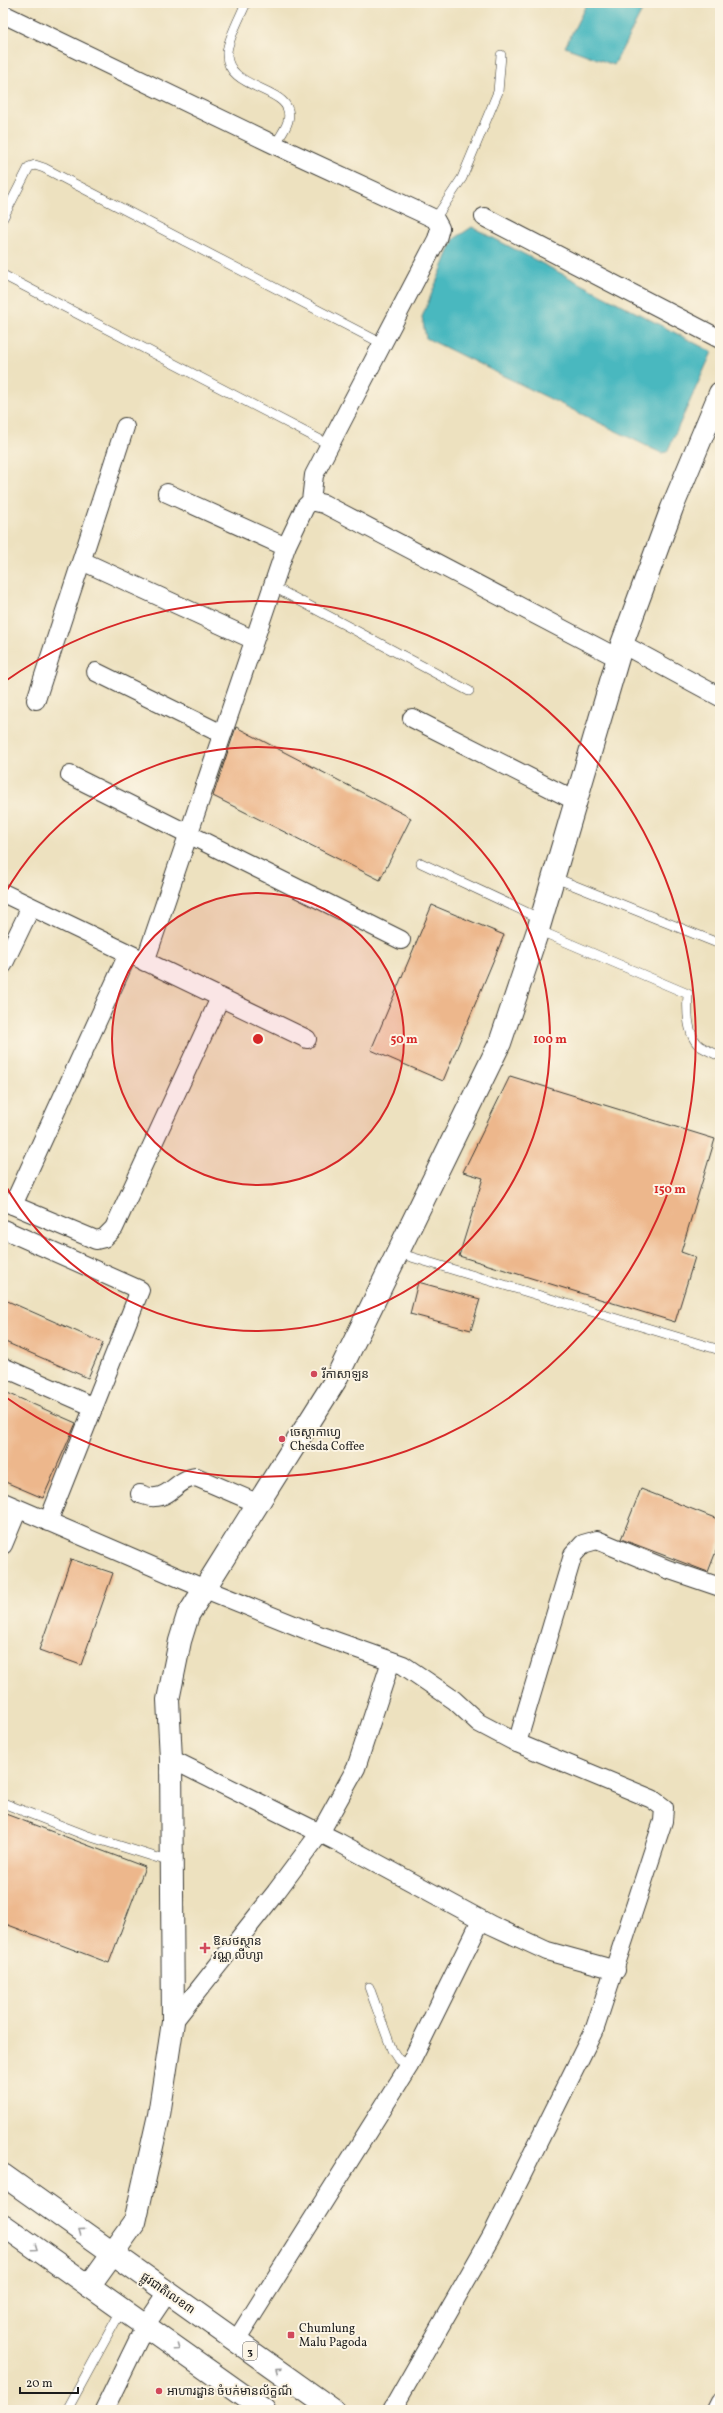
<svg xmlns="http://www.w3.org/2000/svg" width="723" height="2413" viewBox="0 0 723 2413" font-family="Vollkorn,'Noto Sans Khmer',serif">
<style>
.water{fill:#48b8bf;stroke:#326a6e}
.building{fill:#edb78c}
.lines{fill:none;stroke-linecap:round;stroke-linejoin:round}
.service-casing{stroke:#3b3a34;stroke-width:10}
.minor-casing{stroke:#3b3a34;stroke-width:20}
.tertiary-casing{stroke:#3b3a34;stroke-width:24}
.trunk-casing{stroke:#3b3a34;stroke-width:24}
.service{stroke:#fff;stroke-width:9}
.minor{stroke:#fff;stroke-width:18}
.tertiary{stroke:#fff;stroke-width:22}
.trunk{stroke:#fff;stroke-width:22}
.oneway{stroke:#999}
.ring{fill:none;stroke:#d62828;stroke-width:2}
.poi-dot{fill:#d1495b;stroke:#fcf5e5;stroke-width:1.5}
.labels{text-anchor:middle;stroke-width:4;stroke-linejoin:round;paint-order:stroke}
.shield{fill:#fcf5e5;stroke:#5f5d58;stroke-width:1}
.shield-label{font-size:11px;font-weight:bold;fill:#1c1c1c}
.poi-label{font-size:12px;fill:#1c1c1c;stroke:#fcf5e5;text-anchor:start}
.street-label{font-size:12px;fill:#1c1c1c;stroke:#fcf5e5}
.centre{fill:#d62828;stroke:#fcf5e5;stroke-width:2}
.ring-label{font-size:12px;text-anchor:middle;font-weight:bold;fill:#d62828;stroke:#fcf5e5;stroke-width:4;stroke-linejoin:round;paint-order:stroke}
</style>
<rect width="100%" height="100%" fill="#fcf5e5"/>
<filter id="ink" filterUnits="userSpaceOnUse"><feTurbulence type="fractalNoise" baseFrequency=".025" numOctaves="2"/><feDisplacementMap in="SourceGraphic" scale="8" xChannelSelector="R" yChannelSelector="G"/><feConvolveMatrix kernelMatrix="1 2 1 2 8 2 1 2 1" color-interpolation-filters="sRGB"/></filter>
<filter id="wash" filterUnits="userSpaceOnUse"><feTurbulence type="fractalNoise" baseFrequency=".012" numOctaves="4" result="noise"/><feDisplacementMap in="SourceGraphic" scale="16" xChannelSelector="R" yChannelSelector="G"/><feGaussianBlur stdDeviation="0.9" result="paint"/><feColorMatrix in="noise" values="0 0 0 0 0 0 0 0 0 0 0 0 0 0 0 0 0 1.4 0 .05"/><feComposite in="paint" operator="in"/></filter>
<g filter="url(#wash)">
<rect width="100%" height="100%" fill="#ede1bf"/>
<g class="water">
<path d="M587,3H646L614,65L565,47Z"/>
<path d="M472,227L712,352L667,452L661,453L426,338L422,317L454,239Z"/>
</g>
<g id="blocks">
<g class="building">
<path d="M236,727L411,818L380,880L213,796Z"/>
<path d="M432,905L504,935L443,1081L371,1050Z"/>
<path d="M510,1076L715,1139L681,1252L695,1257L675,1322L459,1256L483,1178L463,1172Z"/>
<path d="M418,1282L480,1299L471,1330L410,1314Z"/>
<path d="M3,1299L103,1343L88,1378L3,1341Z"/>
<path d="M3,1391L76,1423L43,1498L3,1481Z"/>
<path d="M641,1489L720,1520V1541L708,1572L621,1539Z"/>
<path d="M71,1559L113,1573L81,1665L39,1650Z"/>
<path d="M3,1813L145,1867L109,1963L3,1923Z"/>
</g>
</g>
</g>
<g filter="url(#ink)">
<use href="#blocks" fill-opacity="0" stroke="#3b3a34" stroke-width="1"/>
<g class="lines">
<g class="service-casing">
<g id="service">
<path d="M246,3C241,15 228,39 227,52C225,93 297,85 288,121C286,129 279,138 275,145"/>
<path d="M3,218L29,167L35,165L44,168L383,344"/>
<path d="M435,219L462,178L498,92L501,55"/>
<path d="M3,275L330,445"/>
<path d="M272,586L469,691"/>
<path d="M421,863L541,919"/>
<path d="M553,877L720,944"/>
<path d="M538,930L688,994C687,1009 687,1036 700,1046C706,1050 714,1053 720,1056"/>
<path d="M398,1253L720,1350"/>
<path d="M3,1803L85,1835L171,1862"/>
<path d="M369,1987L392,2050L398,2059L409,2066"/>
<path d="M67,2410L122,2309"/>
</g>
</g>
<g class="minor-casing">
<g id="minor">
<path d="M3,14L275,145L435,219L440,228L437,239L314,475L311,501L305,507L286,547L145,962"/>
<path d="M484,217L720,339"/>
<path d="M167,493L286,547"/>
<path d="M311,501L324,504L618,658"/>
<path d="M82,561L254,640"/>
<path d="M622,644L720,697"/>
<path d="M96,672L222,734"/>
<path d="M36,700L125,427"/>
<path d="M412,718L576,801"/>
<path d="M70,775L401,940"/>
<path d="M3,893L307,1039"/>
<path d="M3,965L31,907"/>
<path d="M3,1201L96,1240L104,1238L114,1228L220,998"/>
<path d="M13,1205L128,954"/>
<path d="M3,1229L140,1290L48,1522"/>
<path d="M3,1367L94,1407"/>
<path d="M140,1494C144,1495 150,1498 155,1497C171,1497 177,1479 196,1477L259,1504"/>
<path d="M3,1502L205,1589L324,1637L403,1665L454,1700L479,1723L517,1743L652,1799L664,1808L663,1821L595,2028L492,2235L392,2410"/>
<path d="M3,1545L18,1509"/>
<path d="M517,1743L573,1555L583,1544L597,1540L667,1569L720,1587"/>
<path d="M171,1759L338,1842L491,1925L547,1951L616,1970"/>
<path d="M173,2022L276,1892L320,1833L356,1768L391,1661"/>
<path d="M236,2341L409,2066L481,1920"/>
<path d="M104,2410L145,2326L168,2292"/>
<path d="M716,2410L720,2402"/>
</g>
</g>
<g class="tertiary-casing">
<path id="tertiary" d="M89,2286L135,2222L159,2115L173,2022L171,1759L168,1700L180,1641L188,1615L335,1381L500,1043L538,930L622,644L672,508L720,393"/>
</g>
<g class="trunk-casing">
<g id="trunk">
<path d="M3,2175L333,2410"/>
<path d="M3,2225L264,2410"/>
</g>
</g>
<use href="#service" class="service"/>
<use href="#minor" class="minor"/>
<use href="#tertiary" class="tertiary"/>
<use href="#trunk" class="trunk"/>
</g>
<defs><path id="oneway-chevron" d="M-2-3.5L2.5 0L-2 3.5" fill="none" stroke-width="1.6" stroke-linecap="round" stroke-linejoin="round"/></defs>
<g class="oneway">
<use href="#oneway-chevron" transform="translate(81 2231) rotate(-144)"/>
<use href="#oneway-chevron" transform="translate(35 2248) rotate(35)"/>
<use href="#oneway-chevron" transform="translate(177 2348) rotate(35)"/>
<use href="#oneway-chevron" transform="translate(278 2371) rotate(-144)"/>
</g>
</g>
<circle cx="258" cy="1039" r="146" fill="#d62828" fill-opacity=".12"/>
<g class="ring">
<circle cx="258" cy="1039" r="146"/>
<path d="M4 895A292 292 0 1 1 4 1183"/>
<path d="M4 682A438 438 0 1 1 4 1396"/>
</g>
<g class="poi-dot">
<circle cx="314" cy="1374" r="4"/>
<circle cx="282" cy="1439" r="4"/>
<path d="M203 1942h4v4h4v4h-4v4h-4v-4h-4v-4h4z"/>
<rect x="287" y="2331" width="8" height="8" rx="2"/>
<circle cx="159" cy="2391" r="4"/>
</g>
<g class="labels">
<rect class="shield" x="243" y="2342" width="14" height="18" rx="3"/>
<g class="shield-label">
<text x="250" y="2355">3</text>
</g>
<g class="poi-label">
<text x="322" y="1378">រីកាសាឡន</text>
<text x="290" y="1436">ចេស្ដាកាហ្វេ<tspan x="290" dy="14">Chesda Coffee</tspan></text>
<text x="213" y="1945">ឱសថស្ថាន<tspan x="213" dy="14">វណ្ណ លីហ្សា</tspan></text>
<text x="299" y="2332">Chumlung<tspan x="299" dy="14">Malu Pagoda</tspan></text>
<text x="167" y="2395">អាហារដ្ឋាន ចំបក់មានល័ក្ខណ៏</text>
</g>
<g class="street-label">
<text transform="translate(168 2293) rotate(35)" y="4">ផ្លូវជាតិលេខ៣</text>
</g>
</g>
<circle cx="258" cy="1039" r="6" class="centre"/>
<g class="ring-label">
<text x="404" y="1043">50 m</text>
<text x="550" y="1043">100 m</text>
<text x="670" y="1193">150 m</text>
</g>
<rect width="723" height="2413" fill="none" stroke="#fcf5e5" stroke-width="16"/>
<path d="M20 2387v6h58v-6" fill="none" stroke="#1c1c1c" stroke-width="2"/>
<text x="26" y="2387" font-size="12" fill="#1c1c1c" stroke="#fcf5e5" stroke-width="3" paint-order="stroke">20 m</text>
</svg>
